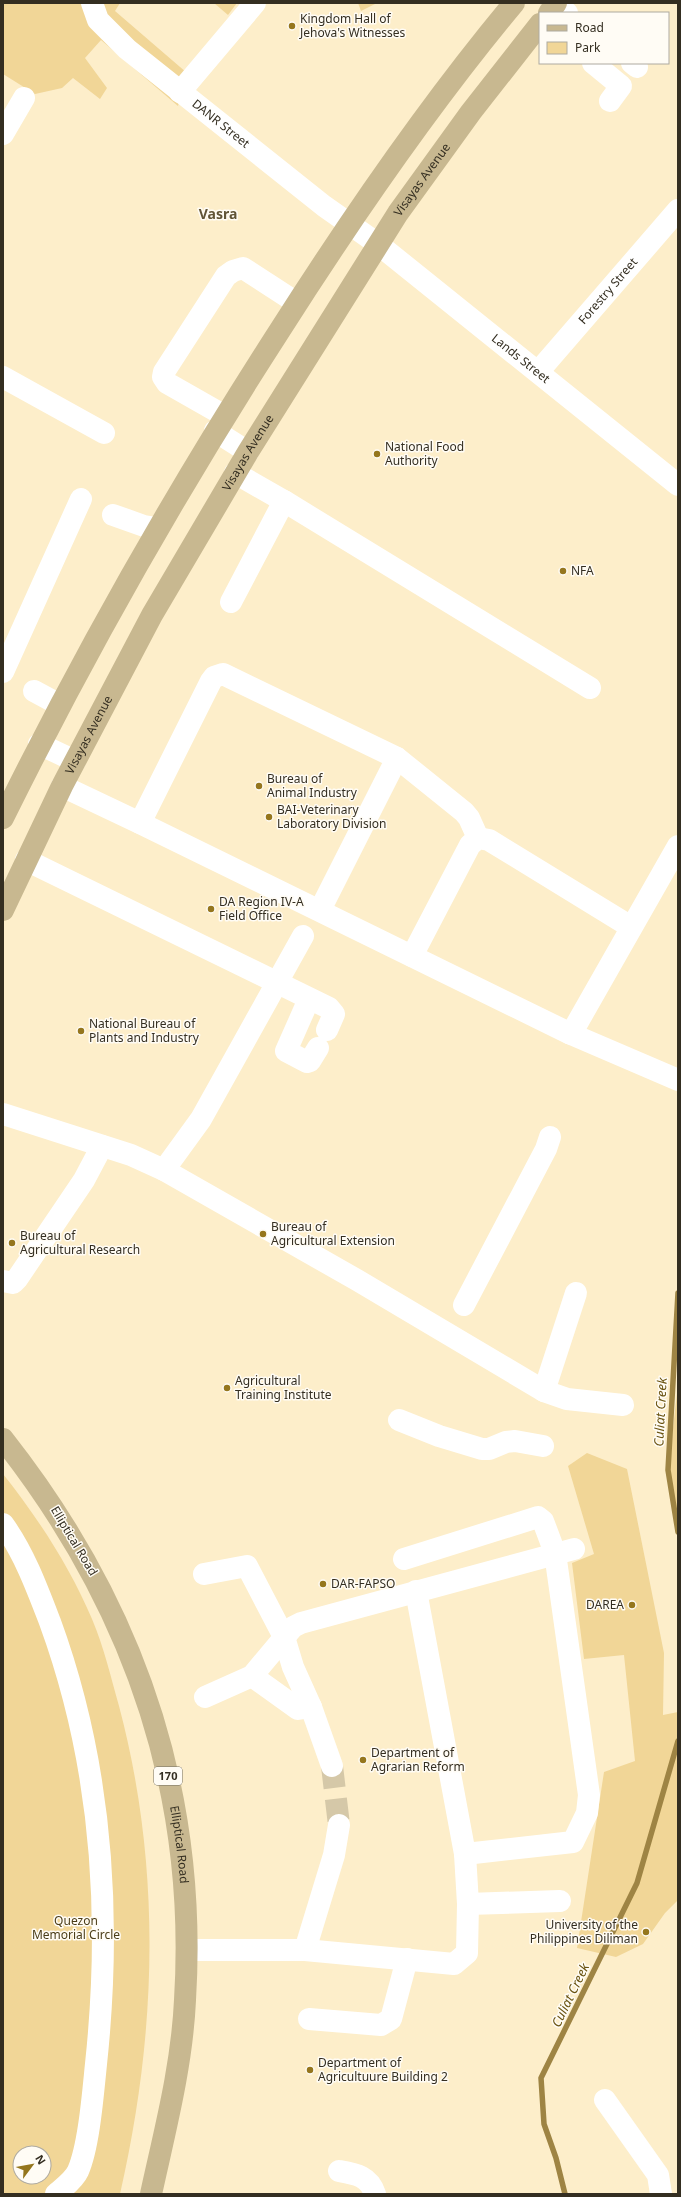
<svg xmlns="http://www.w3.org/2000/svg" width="681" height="2197" viewBox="0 0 681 2197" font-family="'Noto Sans',sans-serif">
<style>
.green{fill:#f1d697;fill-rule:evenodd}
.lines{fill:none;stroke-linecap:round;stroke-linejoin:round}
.stream{stroke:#9e8444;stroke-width:5.5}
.minor-tunnel{stroke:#d5c8a8;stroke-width:22;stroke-dasharray:22 11;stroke-linecap:butt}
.minor{stroke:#fff;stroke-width:22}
.major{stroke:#c8b890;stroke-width:22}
.poi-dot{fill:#95761d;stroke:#fffcf5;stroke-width:1.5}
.labels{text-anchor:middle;stroke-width:3;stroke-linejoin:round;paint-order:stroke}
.shield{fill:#fffcf5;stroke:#716c61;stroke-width:1}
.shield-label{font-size:11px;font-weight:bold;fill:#342e21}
.poi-label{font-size:12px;fill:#342e21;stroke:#fffcf5;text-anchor:start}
.street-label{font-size:12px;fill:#342e21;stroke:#fffcf5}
.park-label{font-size:12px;fill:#4b3d18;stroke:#fffcf5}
.water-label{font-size:13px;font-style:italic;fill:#6a5310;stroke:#fffcf5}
.quarter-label{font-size:14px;font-weight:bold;fill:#615436;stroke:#fffcf5}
</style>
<rect width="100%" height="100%" fill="#fdeeca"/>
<g class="green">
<path d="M3,3H120L115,11L187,73L178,106L101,40L85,58L107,88L100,99L73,78L62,88L35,94L3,74Z"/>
<path d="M214,3H237L228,15Z"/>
<path d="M358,3H377L361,11Z"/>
<path d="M678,1385V1532L668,1470Z"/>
<path d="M587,1453L627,1469L664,1653L663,1715L678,1712V1900L665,1913L643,1944L616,1957L577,1948L604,1772L635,1761L624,1655L584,1659L572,1563L594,1554L568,1466Z"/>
<path d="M3,1474C38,1518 70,1567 92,1619C104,1647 111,1678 119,1706C162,1868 157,2032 120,2194H3ZM20,2153H44V2177H20Z"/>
</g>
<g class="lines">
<g class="stream">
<path d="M678,1293L668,1470L678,1532"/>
<path d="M565,2194L556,2158L544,2124L541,2078L637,1883L678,1741"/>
</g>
<path class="minor-tunnel" d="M332,1766L339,1825"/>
<g class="minor">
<path id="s1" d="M92,3L98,20L127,49L324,206L378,244L678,485"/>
<path d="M555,4L567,13"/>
<path d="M593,63L621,86L610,101"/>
<path d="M632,63L637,67"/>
<path d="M180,92L255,3"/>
<path d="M3,134L24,98"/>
<path id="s2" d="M538,372L678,210"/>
<path d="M3,377L104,433"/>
<path d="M225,416L167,383L163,377L164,372L226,276L233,271L243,268L297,303"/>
<path d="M215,431L248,452"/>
<path d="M235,473L284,501L590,688"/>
<path d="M113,515L144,526L157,528"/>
<path d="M231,602L284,501"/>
<path d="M3,672L81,499"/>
<path d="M34,691L60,705"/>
<path d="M39,744L75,761"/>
<path d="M62,786L140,823L571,1034L678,1080"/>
<path d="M140,823L211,681L214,677L223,674L397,758L464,812L469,818L478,838"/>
<path d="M26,860L329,1008L334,1014L327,1030"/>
<path d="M320,910L397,758"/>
<path d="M412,956L470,845L478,838L489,840L631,927"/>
<path d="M309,999L286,1051L307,1062L310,1061L318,1048"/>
<path d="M571,1034L678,846"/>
<path d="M3,1114L131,1155L164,1170L357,1280L544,1391L567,1399L623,1405"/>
<path d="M164,1170L201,1119L303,936"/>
<path d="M3,1281L13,1283L17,1279L84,1180L102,1146"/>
<path d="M464,1305L546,1149L550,1137"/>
<path d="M544,1391L576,1293"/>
<path d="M399,1420L439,1436L482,1449H489L506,1442L515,1441L543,1446"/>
<path d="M3,1524C24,1553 37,1588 50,1622C102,1764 112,1914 96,2064C93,2093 89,2146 78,2171C74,2180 63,2188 56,2194"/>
<path d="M404,1559L538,1517L543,1521L555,1553L589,1795L587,1813L573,1842L465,1854"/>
<path d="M204,1574L247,1566L284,1637L293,1667L311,1707L298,1709L252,1676"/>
<path d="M416,1591L465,1854L468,1904L560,1901"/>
<path d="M205,1697L252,1676L293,1627L301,1623L574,1549"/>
<path d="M311,1707L332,1766"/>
<path d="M187,1950H305L454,1964L467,1953L468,1904"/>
<path d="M305,1950L334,1855L339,1825"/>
<path d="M309,2019L381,2025L391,2019L407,1959"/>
<path d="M605,2100L658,2175L661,2194"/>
<path d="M339,2171C356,2174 369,2176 375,2194"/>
</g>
<g class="major">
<path d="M549,13L556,3"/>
<path d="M3,818C86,650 178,488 280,330C352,217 428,106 514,3"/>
<path id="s3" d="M3,910L62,786L152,615L248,452L398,213L471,112L540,24"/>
<path id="s4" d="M3,1439C133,1604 198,1789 185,2000C182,2066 165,2130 151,2194"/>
</g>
</g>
<g class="poi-dot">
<circle cx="292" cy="26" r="4"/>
<circle cx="377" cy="454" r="4"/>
<circle cx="563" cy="571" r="4"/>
<circle cx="259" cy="786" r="4"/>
<circle cx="269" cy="817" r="4"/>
<circle cx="211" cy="909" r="4"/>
<circle cx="81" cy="1031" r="4"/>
<circle cx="263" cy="1234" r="4"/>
<circle cx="12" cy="1243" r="4"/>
<circle cx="227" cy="1388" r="4"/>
<circle cx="323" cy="1584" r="4"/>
<circle cx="632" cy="1605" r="4"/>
<circle cx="363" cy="1760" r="4"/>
<circle cx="646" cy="1932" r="4"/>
<circle cx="310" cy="2070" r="4"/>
</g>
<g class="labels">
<rect class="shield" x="154" y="1767" width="28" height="18" rx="3"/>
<g class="shield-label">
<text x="168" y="1780">170</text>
</g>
<g class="poi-label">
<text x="300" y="23">Kingdom Hall of<tspan x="300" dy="14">Jehova's Witnesses</tspan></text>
<text x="385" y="451">National Food<tspan x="385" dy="14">Authority</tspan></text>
<text x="571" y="575">NFA</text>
<text x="267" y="783">Bureau of<tspan x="267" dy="14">Animal Industry</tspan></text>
<text x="277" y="814">BAI-Veterinary<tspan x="277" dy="14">Laboratory Division</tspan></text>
<text x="219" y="906">DA Region IV-A<tspan x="219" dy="14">Field Office</tspan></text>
<text x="89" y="1028">National Bureau of<tspan x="89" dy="14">Plants and Industry</tspan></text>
<text x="271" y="1231">Bureau of<tspan x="271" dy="14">Agricultural Extension</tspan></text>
<text x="20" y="1240">Bureau of<tspan x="20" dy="14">Agricultural Research</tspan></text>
<text x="235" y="1385">Agricultural<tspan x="235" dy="14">Training Institute</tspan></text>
<text x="331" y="1588">DAR-FAPSO</text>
<text x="624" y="1609" text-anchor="end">DAREA</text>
<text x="371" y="1757">Department of<tspan x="371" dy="14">Agrarian Reform</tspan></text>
<text x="638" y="1929" text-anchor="end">University of the<tspan x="638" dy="14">Philippines Diliman</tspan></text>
<text x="318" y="2067">Department of<tspan x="318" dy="14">Agricultuure Building 2</tspan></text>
</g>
<g class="street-label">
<text dy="4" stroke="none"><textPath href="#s1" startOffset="179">DANR Street</textPath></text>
<text dy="4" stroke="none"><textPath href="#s3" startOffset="843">Visayas Avenue</textPath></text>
<text dy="4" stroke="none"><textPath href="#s2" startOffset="107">Forestry Street</textPath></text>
<text dy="4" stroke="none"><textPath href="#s1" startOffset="560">Lands Street</textPath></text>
<text dy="4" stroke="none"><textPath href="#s3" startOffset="519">Visayas Avenue</textPath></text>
<text dy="4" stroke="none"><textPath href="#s3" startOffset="195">Visayas Avenue</textPath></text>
<text transform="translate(74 1541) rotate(59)" y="4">Elliptical Road</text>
<text dy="4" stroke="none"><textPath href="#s4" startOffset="448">Elliptical Road</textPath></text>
</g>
<g class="park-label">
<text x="76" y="1925">Quezon<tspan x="76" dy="14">Memorial Circle</tspan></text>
</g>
<g class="water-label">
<text transform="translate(660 1412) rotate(-87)" y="5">Culiat Creek</text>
<text transform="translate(570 1995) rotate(-64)" y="5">Culiat Creek</text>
</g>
<g class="quarter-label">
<text x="218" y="219">Vasra</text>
</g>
</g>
<rect width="681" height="2197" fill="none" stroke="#342e21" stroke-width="8"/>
<rect x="539" y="12" width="130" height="52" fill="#fffcf5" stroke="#aeaaa0"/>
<rect x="547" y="25" width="20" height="6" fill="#c8b890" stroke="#aeaaa0"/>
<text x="575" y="32" font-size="12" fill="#342e21">Road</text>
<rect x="547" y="42" width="20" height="12" fill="#f1d697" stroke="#aeaaa0"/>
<text x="575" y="52" font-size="12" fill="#342e21">Park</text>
<g transform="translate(32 2165) rotate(58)"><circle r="19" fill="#fffcf5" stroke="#aeaaa0"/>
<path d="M0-3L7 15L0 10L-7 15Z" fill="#95761d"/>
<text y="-6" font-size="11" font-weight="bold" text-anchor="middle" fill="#342e21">N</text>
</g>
</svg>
